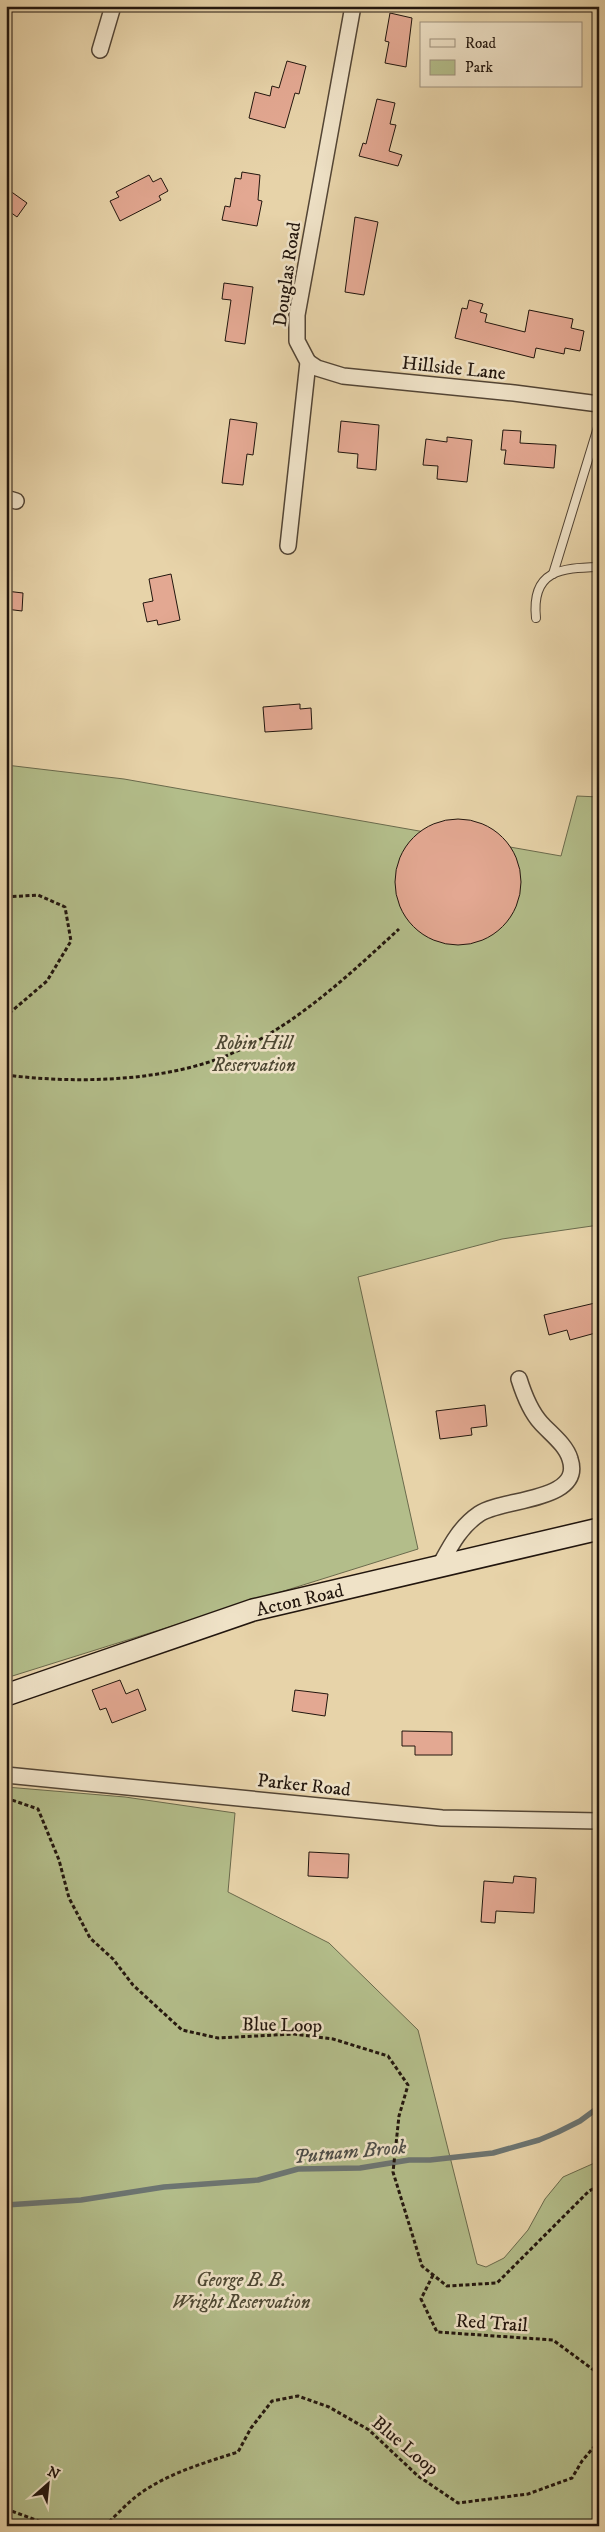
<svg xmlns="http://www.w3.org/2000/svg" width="605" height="2532" viewBox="0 0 605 2532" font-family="'IM FELL DW Pica',serif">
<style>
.green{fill:#b3bd8a;stroke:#6a6a4c}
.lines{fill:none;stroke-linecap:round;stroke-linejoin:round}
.stream{stroke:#6c7572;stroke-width:5.5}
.building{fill:#e3a892;stroke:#22160e}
.service-casing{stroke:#534535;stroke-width:10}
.minor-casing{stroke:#534535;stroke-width:18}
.secondary-casing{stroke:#22160e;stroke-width:24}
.path{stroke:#22160e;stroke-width:3;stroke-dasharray:4 2.5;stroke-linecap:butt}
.service{stroke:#efe2c7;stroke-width:8}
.minor{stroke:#efe2c7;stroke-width:15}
.secondary{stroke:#efe2c7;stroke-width:21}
.labels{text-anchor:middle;stroke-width:5;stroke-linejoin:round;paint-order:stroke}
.street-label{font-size:19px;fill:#22160e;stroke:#efe2c7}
.park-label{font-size:19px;font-style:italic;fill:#4e4833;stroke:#efe2c7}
.water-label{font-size:20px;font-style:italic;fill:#4d4d48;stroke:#efe2c7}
</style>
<rect width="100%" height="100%" fill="#e7d3a9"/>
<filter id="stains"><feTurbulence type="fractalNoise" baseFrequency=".004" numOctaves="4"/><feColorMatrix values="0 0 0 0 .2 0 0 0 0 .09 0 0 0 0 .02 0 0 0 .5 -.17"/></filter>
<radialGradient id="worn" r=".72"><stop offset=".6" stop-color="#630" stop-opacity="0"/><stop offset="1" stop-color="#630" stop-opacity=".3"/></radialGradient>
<g class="green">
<path d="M6,765L124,779L561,856L577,796L599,797V1225L502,1239L358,1277L418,1549L6,1678Z"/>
<path d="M6,1787L125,1797L235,1813L228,1892L329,1943L418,2030L477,2264L486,2267L504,2258L528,2230L545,2199L563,2177L599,2161V2526H6Z"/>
</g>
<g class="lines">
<path class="stream" d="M6,2205L81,2200L164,2187L258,2180L298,2169L360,2168L409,2160H430L493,2153L539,2140L558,2132L580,2121L599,2107"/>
</g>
<g class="building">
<path d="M390,13L412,18L406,67L385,63L389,42L385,41Z"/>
<path d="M287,61L306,66L299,94L295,93L285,128L249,118L255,92L270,96L272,86L279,88Z"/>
<path d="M377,99L395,103L390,124L396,125L389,151L402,155L398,166L359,156L363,143L366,144Z"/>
<path d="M242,172L260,175L258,200L262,201L257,226L222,220L225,206L230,207L235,178L241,179Z"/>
<path d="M149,175L153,182L161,178L168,191L159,196L161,200L120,221L110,201L119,197L116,192Z"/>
<path d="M6,188L27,203L17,217L6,209Z"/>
<path d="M355,217L378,222L364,295L345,292Z"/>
<path d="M224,283L253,287L245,344L225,341L231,300L222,299Z"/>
<path d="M469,300L483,304L480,312L487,314L485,322L525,332L529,310L573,319L571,328L584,331L580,351L565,348L564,354L536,348L534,358L455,338L462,308L467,309Z"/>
<path d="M230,419L257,423L253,455L247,454L243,485L222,483Z"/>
<path d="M341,421L379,425L376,470L357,468L358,454L338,452Z"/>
<path d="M503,430L521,431L520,443L556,445L554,468L504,464L506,450H501Z"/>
<path d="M447,437L472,440L467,482L437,479L438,466L423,465L426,439L447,442Z"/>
<path d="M171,574L180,620L158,625L157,620L147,622L143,603L153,601L149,579Z"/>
<path d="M6,591L23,593L22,611L6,609Z"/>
<path d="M300,704V709L311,708L312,729L265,732L263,707Z"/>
<circle cx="458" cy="882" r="63"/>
<path d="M595,1303L596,1309H599V1332L570,1340L567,1330L549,1335L544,1315Z"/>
<path d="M485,1405L487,1426L471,1428L472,1435L440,1439L436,1411Z"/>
<path d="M120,1680L126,1694L138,1689L146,1710L112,1723L106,1708L100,1710L92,1690Z"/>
<path d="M295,1690L328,1694L325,1716L292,1711Z"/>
<path d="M402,1731L452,1732V1755H415V1746H402Z"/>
<path d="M309,1852L349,1854L348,1878L308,1876Z"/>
<path d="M514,1876L536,1878L534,1913L496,1911L495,1923L481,1922L484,1881L513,1883Z"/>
</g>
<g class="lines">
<g class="service-casing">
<g id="service">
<path d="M553,574L599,424"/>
<path d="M536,618C531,570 561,568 599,567"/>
</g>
</g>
<g class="minor-casing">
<g id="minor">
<path d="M100,50L113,6"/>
<path d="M308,362L317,368L343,376L514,393L599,404"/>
<path d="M6,498L16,501"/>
<path d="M288,546L308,362L297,341V315L353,6"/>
<path d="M440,1565C451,1545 460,1527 479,1514C502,1498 584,1502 570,1459C566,1445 551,1434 541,1423C530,1411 524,1395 519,1379"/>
<path d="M6,1775L442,1818L599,1821"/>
</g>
</g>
<g class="secondary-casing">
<g id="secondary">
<path id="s1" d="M6,1695L253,1610L599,1529"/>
</g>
</g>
<g class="path">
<path d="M6,897L38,895L65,907L71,941L47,981L6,1016"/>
<path d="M6,1075C77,1084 169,1082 235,1052C297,1024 350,974 399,929"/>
<path d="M6,1798L38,1809L59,1860L69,1898L90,1938L113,1959L133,1985L182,2030L218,2038L294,2034L333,2039L388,2056L408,2085L399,2116L393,2172L422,2266L447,2286L497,2283L589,2191L599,2186"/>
<path d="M433,2275L421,2299L437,2332L553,2340L599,2374"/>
<path d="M6,2509L52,2526"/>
<path d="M104,2526C116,2516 126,2504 138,2495C168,2473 204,2463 238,2452L251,2428L272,2401L298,2396L329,2407L369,2430L418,2476L458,2503L528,2494L572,2478L582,2461L599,2441"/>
</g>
<use href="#service" class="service"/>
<use href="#minor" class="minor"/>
<use href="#secondary" class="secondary"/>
</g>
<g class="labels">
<g class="street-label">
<text transform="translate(286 274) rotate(-82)" y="7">Douglas Road</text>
<text transform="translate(454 367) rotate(6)" y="7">Hillside Lane</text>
<text dy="7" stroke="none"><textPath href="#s1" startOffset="309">Acton Road</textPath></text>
<text transform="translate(304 1784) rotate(6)" y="7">Parker Road</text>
<text transform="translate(282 2024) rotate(1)" y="7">Blue Loop</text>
<text transform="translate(492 2322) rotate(4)" y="7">Red Trail</text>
<text transform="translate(406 2445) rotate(40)" y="7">Blue Loop</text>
</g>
<g class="park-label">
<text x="254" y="1049">Robin Hill<tspan x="254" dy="22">Reservation</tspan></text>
<text x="241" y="2286">George B. B.<tspan x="241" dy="22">Wright Reservation</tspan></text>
</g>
<g class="water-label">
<text transform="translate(350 2151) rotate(-5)" y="7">Putnam Brook</text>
</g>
</g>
<rect width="605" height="2532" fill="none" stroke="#e7d3a9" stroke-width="25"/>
<rect x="8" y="8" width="590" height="2517" fill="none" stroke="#22160e" stroke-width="2.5"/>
<rect x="12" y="12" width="580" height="2507" fill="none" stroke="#22160e"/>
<rect x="420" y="22" width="162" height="65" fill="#efe2c7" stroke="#9d907d"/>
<rect x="430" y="39" width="25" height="8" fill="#efe2c7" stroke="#9d907d"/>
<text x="465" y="48" font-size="15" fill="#22160e">Road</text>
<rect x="430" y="60" width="25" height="15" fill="#b3bd8a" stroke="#9d907d"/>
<text x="465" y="72" font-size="15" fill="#22160e">Park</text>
<g transform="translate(48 2484) rotate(27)" stroke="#efe2c7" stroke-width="4" paint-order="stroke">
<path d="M0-4L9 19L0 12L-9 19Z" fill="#22160e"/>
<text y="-8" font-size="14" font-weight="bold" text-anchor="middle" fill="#22160e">N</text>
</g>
<rect width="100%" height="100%" filter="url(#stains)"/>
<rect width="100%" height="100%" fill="url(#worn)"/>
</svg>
